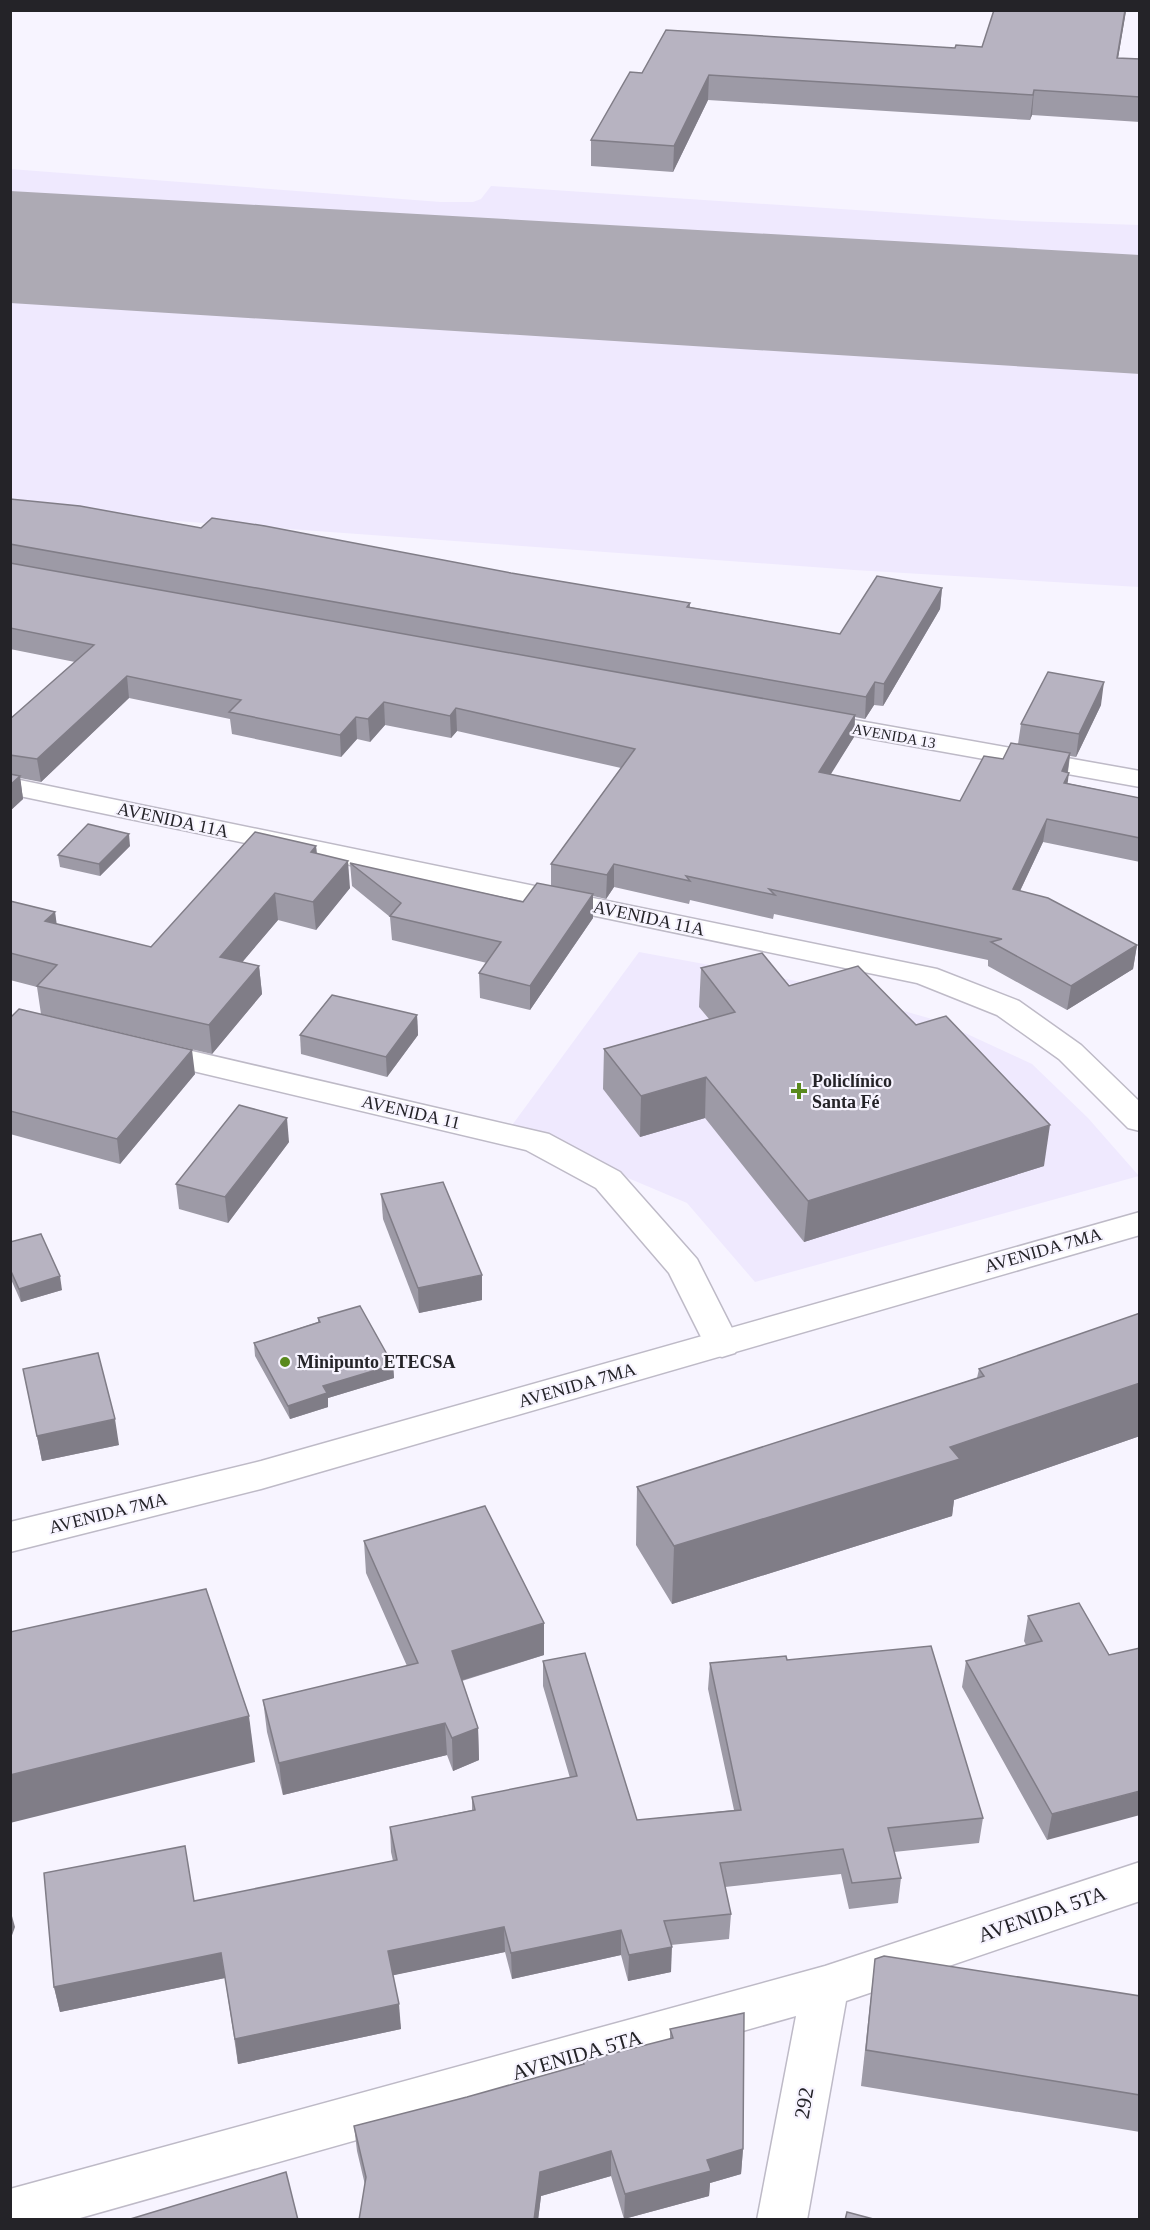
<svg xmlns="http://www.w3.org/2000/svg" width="1150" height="2230" viewBox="0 0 1150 2230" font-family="Georgia,serif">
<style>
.built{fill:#efe9fe}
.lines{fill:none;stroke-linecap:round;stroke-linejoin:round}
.runway{fill:#adaab4;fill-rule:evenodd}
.street-casing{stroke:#bebac7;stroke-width:3}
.highway-casing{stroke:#bebac7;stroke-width:3}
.street{fill:#fff;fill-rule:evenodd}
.highway{fill:#fff;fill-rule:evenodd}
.wall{fill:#9d9aa6}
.shaded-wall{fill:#807d87}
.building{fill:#b7b3c1;stroke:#807d87;stroke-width:1.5}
.poi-dot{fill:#59891c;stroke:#f7f4ff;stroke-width:2}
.labels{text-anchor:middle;stroke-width:4.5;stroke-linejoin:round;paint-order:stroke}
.far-street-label{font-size:15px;fill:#242328;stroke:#f7f4ff}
.street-label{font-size:18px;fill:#242328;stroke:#f7f4ff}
.poi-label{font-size:18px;font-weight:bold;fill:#242328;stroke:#f7f4ff;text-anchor:start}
.near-street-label{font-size:21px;fill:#242328;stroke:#f7f4ff}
</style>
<rect width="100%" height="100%" fill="#f7f4ff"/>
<g class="built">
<path d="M10,169L441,202H473L481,199L491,186L1022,221L1139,225V587L854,570L11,509Z"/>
<path d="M639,952L802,982L939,1021L1032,1064L1088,1118L1139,1176L755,1282L687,1203L510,1128Z"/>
</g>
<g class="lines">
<path class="runway" d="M10,191L1140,255V374L10,303Z"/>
<g class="street-casing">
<g id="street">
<path d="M809,712L1140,771V787L800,726L796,720L800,714Z"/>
<path d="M10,778L937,969L1019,1001L1081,1045L1140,1102V1131L1128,1128L1059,1059L997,1015L917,983L10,794Z"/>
<path d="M149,1041L549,1134L620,1172L697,1259L740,1344L735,1353L722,1357L709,1353L669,1273L596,1188L526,1150L138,1058L133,1051L138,1044Z"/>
<path d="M1140,1862V1901L846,2001L807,2220H757L796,2016L73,2220H10V2189L825,1966Z"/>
</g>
</g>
<g class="highway-casing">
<path id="highway" d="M1140,1212V1235L261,1489L10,1552V1522L261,1461Z"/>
</g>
<use href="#street" class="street"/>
<use href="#highway" class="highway"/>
</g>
<g class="wall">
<path d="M994,10H1138L1126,11L1118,58L1140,59V122L1032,115L1030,120L708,100L673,172L591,166V140L642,73L955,48L982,47Z"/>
<path d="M10,499L201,528L511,573L690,603V607L840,634L942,588L940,609L883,706L874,705L865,719L855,717L854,737L830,774L960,801L1018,744L1021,724L1101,705L1076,757L1070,756L1068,772L1067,783L1140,798V862L1043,842L1020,891L1137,945L1133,969L1067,1010L988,966V960L774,914L773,919L690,900L689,904L614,887L606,899L593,896V918L530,1010L480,998L479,973L487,963L392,940L390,917L352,886L350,863L523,902L551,885V864L621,768L457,731L451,738L385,725L370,742L357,739L341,757L232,734L230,719L129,698L41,782L20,778L23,799L10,811V719L75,662L10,649Z"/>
<path d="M130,846L100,876L60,867L58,855Z"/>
<path d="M316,846L317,854L350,888L316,930L278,920L242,962L259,966L262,994L212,1054L41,1014L37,987L10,980V901L55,912L56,924L151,947Z"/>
<path d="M701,968L789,986L1044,1166L804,1242L705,1118L640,1137L603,1089L604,1049L709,1019L699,1007Z"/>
<path d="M417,1015L418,1035L387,1077L301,1054L300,1035Z"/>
<path d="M10,1018L195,1074L120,1164L10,1134Z"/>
<path d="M289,1142L228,1223L179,1209L176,1184Z"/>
<path d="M381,1194L482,1300L419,1313L383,1219Z"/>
<path d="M10,1242L62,1290L21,1302L10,1277Z"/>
<path d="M1140,1313V1436L954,1500L952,1516L672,1604L636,1545L637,1487L977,1378L979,1369Z"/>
<path d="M318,1318L393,1365L394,1378L328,1398V1407L290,1419L255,1356L254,1343L318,1322Z"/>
<path d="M23,1369L119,1445L42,1461Z"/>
<path d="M364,1541L544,1655L462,1681L478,1728L479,1760L453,1771L447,1755L283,1795L267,1732L263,1700L407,1666L366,1573Z"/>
<path d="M1028,1616L1109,1655L1047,1840L962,1687L966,1661L1026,1645L1024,1641Z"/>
<path d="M787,1660L983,1818L979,1843L894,1852L901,1878L898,1903L849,1909L841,1874L725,1887L731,1914L729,1939L671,1945V1972L628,1981L621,1955L512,1979L505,1952L393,1975L401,2029L238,2064L225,1978L60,2012L54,1987L393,1861L391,1852L390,1827L472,1810V1797L570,1778L543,1686V1661L637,1820L734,1810L708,1689L710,1663Z"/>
<path d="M875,1959L1140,1996V2132L861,2086Z"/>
<path d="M670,2029L743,2149L741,2174L710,2183L709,2196L624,2219L611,2176L541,2196L538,2220H359L365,2185L357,2151L354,2126L467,2097L583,2065V2061L670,2039Z"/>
</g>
<g class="shaded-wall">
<path d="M1125,10L1126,11L1114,82L1117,58Z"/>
<path d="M709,75L708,100L673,172L674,146Z"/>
<path d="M1034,90L1032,115L1030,120L1033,95Z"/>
<path d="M942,588L940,609L883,706L884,684Z"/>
<path d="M127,676L129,698L41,782L37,759Z"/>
<path d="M875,682L874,705L865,719L866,697Z"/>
<path d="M1104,682L1101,705L1076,757L1079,734Z"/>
<path d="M384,702L385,725L370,742L368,719Z"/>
<path d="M456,708L457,731L451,738L450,716Z"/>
<path d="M855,715L854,737L818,795L819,772Z"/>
<path d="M356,717L357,739L341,757L340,735Z"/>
<path d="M1070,753L1067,776L1062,771Z"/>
<path d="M1069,773L1066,795L1064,783Z"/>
<path d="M20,776L23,799L10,811V785Z"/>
<path d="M1047,819L1043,842L1010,912L1013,889Z"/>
<path d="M129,834L130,846L100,876L99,864Z"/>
<path d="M316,846L318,873L311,852Z"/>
<path d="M348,861L350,888L316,930L313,902Z"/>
<path d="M614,864V887L606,899L607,875Z"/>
<path d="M275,893L278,920L223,985L220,957Z"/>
<path d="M593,894V918L530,1010V986Z"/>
<path d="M55,912L59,940L45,921Z"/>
<path d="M1137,945L1133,969L1067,1010L1071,986Z"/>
<path d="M259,966L262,994L212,1054L209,1025Z"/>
<path d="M417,1015L418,1035L387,1077L386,1057Z"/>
<path d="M192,1050L195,1074L120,1164L117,1139Z"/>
<path d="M706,1077L705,1118L640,1137L641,1096Z"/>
<path d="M287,1118L289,1142L228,1223L225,1197Z"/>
<path d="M1050,1125L1044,1166L804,1242L808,1201Z"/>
<path d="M482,1275V1300L419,1313L418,1288Z"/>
<path d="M60,1276L62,1290L21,1302L19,1289Z"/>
<path d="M393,1365L394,1378L328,1398V1407L290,1419L288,1406L323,1386Z"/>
<path d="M1140,1383V1436L954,1500L952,1516L672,1604L674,1546L950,1447Z"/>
<path d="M115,1419L119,1445L42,1461L37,1436Z"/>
<path d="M544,1623V1655L453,1683L452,1651Z"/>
<path d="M249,1716L255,1762L10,1823V1775Z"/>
<path d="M445,1723L447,1755L283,1795L279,1763Z"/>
<path d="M478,1728L479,1760L453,1771L452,1738Z"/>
<path d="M1140,1791V1815L1047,1840L1052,1814Z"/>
<path d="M10,1909L15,1927L10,1941Z"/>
<path d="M504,1927L505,1952L390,1976L388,1951Z"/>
<path d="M621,1930V1955L512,1979L511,1953Z"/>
<path d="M672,1947L671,1972L628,1981L629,1955Z"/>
<path d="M221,1953L225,1978L60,2012L54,1987Z"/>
<path d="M399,2004L401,2029L238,2064L235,2039Z"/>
<path d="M743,2149L741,2174L710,2183L709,2196L624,2219L625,2194L707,2160Z"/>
<path d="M611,2151V2176L541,2196L538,2220H534L540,2172Z"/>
</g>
<g class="building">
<path d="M994,10H1125L1117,58L1140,59V97L1034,90L1033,95L709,75L674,146L591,140L630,72L642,73L666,30L955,48L956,45L982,47Z"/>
<path d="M10,499L80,506L201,528L212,518L265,526L511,573L690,603L687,607L840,634L877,576L942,588L884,684L875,682L866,697L10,544Z"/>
<path d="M10,563L855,715L819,772L960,801L984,756L1003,759L1011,743L1070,753L1062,771L1069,773L1064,783L1140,798V838L1047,819L1013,889L1048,898L1137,945L1071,986L991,942L1002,939L769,889L775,895L686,876L690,881L614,864L607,875L551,864L635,749L456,708L450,716L384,702L368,719L356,717L340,735L229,712L241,700L127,676L37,759L10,755V719L94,645L10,628Z"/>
<path d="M1048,672L1104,682L1079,734L1021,724Z"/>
<path d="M10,774L20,776L10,785Z"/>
<path d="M88,824L129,834L99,864L58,855Z"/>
<path d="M255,832L316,846L311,852L348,861L313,902L275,893L220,957L259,966L209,1025L37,986L57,965L10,953V901L55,912L45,921L151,947Z"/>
<path d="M350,863L523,902L537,883L593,894L530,986L479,973L501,942L390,916L401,903Z"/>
<path d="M762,953L789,986L858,966L916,1025L946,1016L1050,1125L808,1201L706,1077L641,1096L604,1049L735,1012L701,968Z"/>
<path d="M332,995L417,1015L386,1057L300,1035Z"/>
<path d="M19,1009L192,1050L117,1139L10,1111V1018Z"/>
<path d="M239,1105L287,1118L225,1197L176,1184Z"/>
<path d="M443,1182L482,1275L418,1288L381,1194Z"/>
<path d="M41,1234L60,1276L19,1289L10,1269V1242Z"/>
<path d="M360,1306L393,1365L323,1386L327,1393L288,1406L254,1343L320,1322L318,1318Z"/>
<path d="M1140,1313V1383L950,1447L960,1459L674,1546L637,1487L984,1376L979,1369Z"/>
<path d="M98,1353L115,1419L37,1436L23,1369Z"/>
<path d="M485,1506L544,1623L452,1651L478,1728L452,1738L445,1723L279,1763L263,1700L418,1663L364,1541Z"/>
<path d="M206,1589L249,1716L10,1775V1632Z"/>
<path d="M1079,1603L1109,1655L1140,1648V1791L1052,1814L966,1661L1042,1641L1028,1616Z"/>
<path d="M931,1646L983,1818L888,1828L901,1878L852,1883L843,1849L720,1863L731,1914L664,1921L672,1947L629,1955L621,1930L511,1953L504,1927L388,1951L399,2004L235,2039L221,1953L54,1987L44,1873L185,1846L194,1901L397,1860L390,1827L475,1810L472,1797L577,1776L543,1661L585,1653L637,1820L741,1810L710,1663L786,1656L787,1660Z"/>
<path d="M884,1956L1140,1996V2095L866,2050L875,1959Z"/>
<path d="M744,2013L743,2149L707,2160L711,2171L625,2194L611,2151L540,2172L534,2220H359L366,2177L354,2126L467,2097L584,2064L583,2061L673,2038L670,2029Z"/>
<path d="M286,2172L298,2220H127Z"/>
<path d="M847,2212L877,2220H845Z"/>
</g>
<g class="poi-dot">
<path d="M796 1082h6v6h6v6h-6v6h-6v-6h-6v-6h6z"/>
<circle cx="285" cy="1362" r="6"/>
</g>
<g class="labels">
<g class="far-street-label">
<text transform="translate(894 736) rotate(10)" y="5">AVENIDA 13</text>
</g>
<g class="street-label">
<text transform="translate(173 820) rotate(12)" y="6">AVENIDA 11A</text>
<text transform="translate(649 918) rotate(12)" y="6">AVENIDA 11A</text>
<text transform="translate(411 1112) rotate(13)" y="6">AVENIDA 11</text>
<text transform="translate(1043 1250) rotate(-16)" y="6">AVENIDA 7MA</text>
<text transform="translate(577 1385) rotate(-16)" y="6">AVENIDA 7MA</text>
<text transform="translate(108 1513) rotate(-14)" y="6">AVENIDA 7MA</text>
</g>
<g class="poi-label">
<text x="812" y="1087">Policlínico<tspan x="812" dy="21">Santa Fé</tspan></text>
<text x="297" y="1368">Minipunto ETECSA</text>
</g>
<g class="near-street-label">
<text transform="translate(1042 1914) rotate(-19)" y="7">AVENIDA 5TA</text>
<text transform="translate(577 2055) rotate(-16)" y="7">AVENIDA 5TA</text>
<text transform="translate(804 2103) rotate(-80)" y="7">292</text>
</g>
</g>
<rect width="1150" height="2230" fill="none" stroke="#242328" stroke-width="24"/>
</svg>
